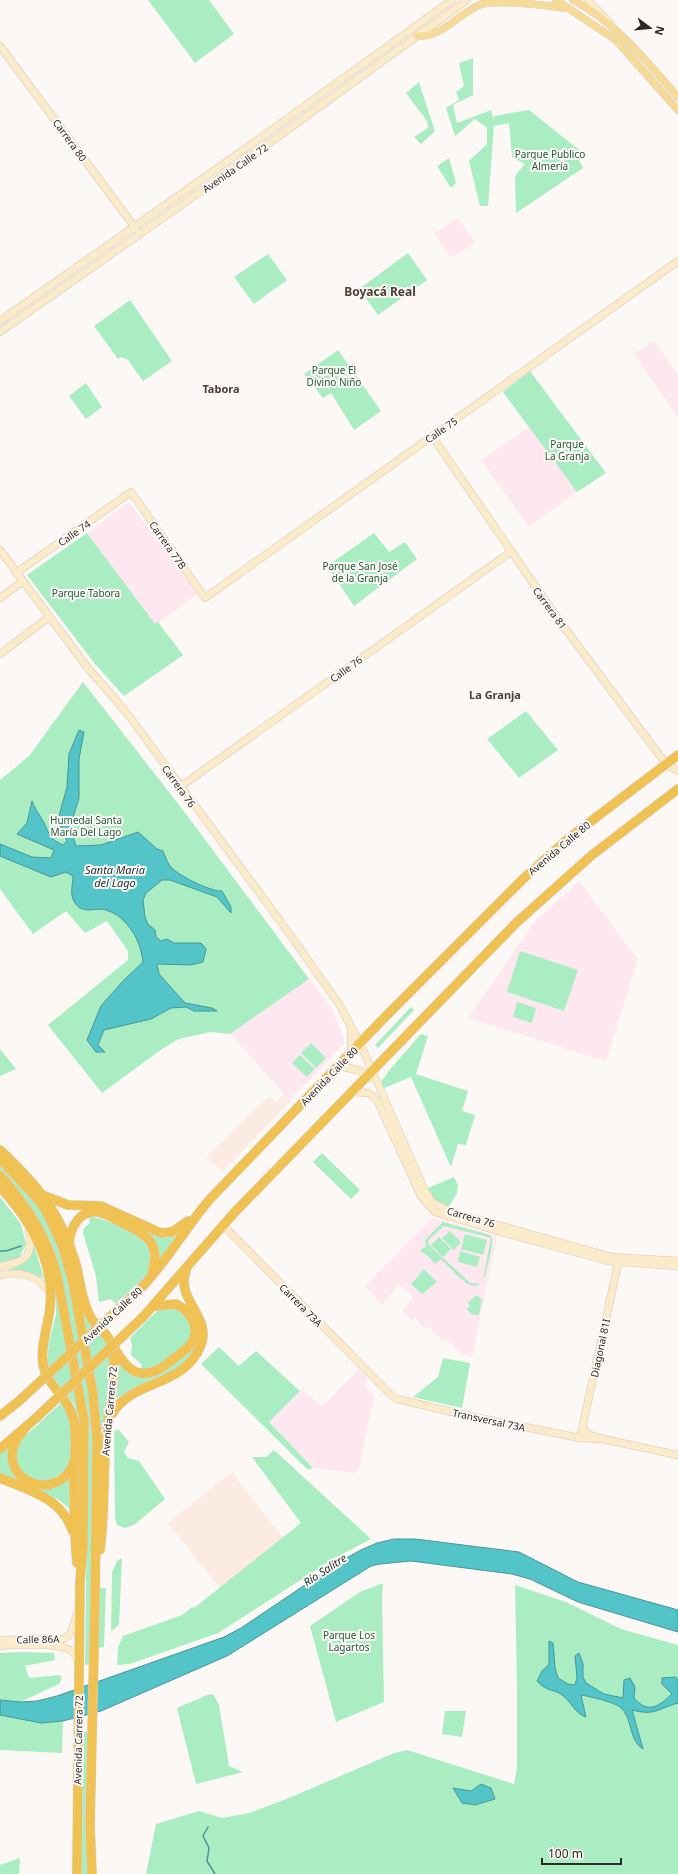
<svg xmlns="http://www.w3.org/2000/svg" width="678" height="1874" viewBox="0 0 678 1874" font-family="'Noto Sans',sans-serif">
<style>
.built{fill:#fcebe2}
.education{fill:#fde8ef}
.green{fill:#aaedc3;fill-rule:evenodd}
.water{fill:#53c4c8;stroke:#489597}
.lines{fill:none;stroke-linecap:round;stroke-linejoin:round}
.stream{stroke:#489597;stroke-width:1.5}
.secondary-casing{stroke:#d9c4ba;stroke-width:8}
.primary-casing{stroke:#d6d4d3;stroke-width:8}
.highway-casing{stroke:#d6d4d3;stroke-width:10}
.secondary{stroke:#faeccb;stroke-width:7}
.primary{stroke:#f6da98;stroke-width:7}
.highway{stroke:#f0c153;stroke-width:9}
.highway-bridge-casing{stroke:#d6d4d3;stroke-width:10;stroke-linecap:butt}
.highway-bridge{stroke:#f0c153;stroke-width:9}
.labels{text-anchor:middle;stroke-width:4;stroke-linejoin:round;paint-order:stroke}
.street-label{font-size:10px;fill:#302824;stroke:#fcf8f5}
.park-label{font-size:10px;fill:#225a3b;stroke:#fcf8f5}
.neighbourhood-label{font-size:11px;font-weight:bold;fill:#4e3e35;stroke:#fcf8f5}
.water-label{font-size:11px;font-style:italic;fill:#1c3031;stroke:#fcf8f5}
.quarter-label{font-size:12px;font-weight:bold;fill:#4e3e35;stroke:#fcf8f5}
</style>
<rect width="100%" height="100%" fill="#fcf8f5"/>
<g class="built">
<path d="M284,1094L291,1101L222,1172L206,1157L269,1096L276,1102Z"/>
<path d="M232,1472L283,1538L220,1588L168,1523Z"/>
</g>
<g class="education">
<path d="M457,218L475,242L452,258L434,234Z"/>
<path d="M654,341L678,376V418L634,354Z"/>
<path d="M529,427L577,492L529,527L481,460Z"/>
<path d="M129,502L197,594L155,625L87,533Z"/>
<path d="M579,881L638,959L606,1061L468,1018L530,929V926Z"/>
<path d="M309,979L332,1009L344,1038V1044L290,1100L230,1034Z"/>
<path d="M432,1218L497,1236L472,1357L461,1354L448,1340L444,1341L440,1339L429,1327L426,1328L422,1326L415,1317L412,1320L402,1311L413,1298L399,1284L382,1305L365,1286Z"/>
<path d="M358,1370L365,1376L367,1381L365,1386L374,1395L359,1469L356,1473L313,1468L269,1422L302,1389L322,1407Z"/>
</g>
<g class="green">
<path d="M148,0H209L234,34L195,63Z"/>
<path d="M473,58V95L453,105L457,123L491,110L494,120V116L529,110L583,153L579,160L583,168L516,213L515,176L525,164L512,157L509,123L494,126L488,206H480L469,161L487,144V128L475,119L455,136L446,108L459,100L456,92L464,86L459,63Z"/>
<path d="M419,82L435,131L421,144L414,137L428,128L427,121L406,93Z"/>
<path d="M449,158L456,183L451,188L437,166Z"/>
<path d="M408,253L427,280L378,315L359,289Z"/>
<path d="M268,254L287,280L254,304L234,277Z"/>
<path d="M130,300L172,361L143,381L128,360L121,357L118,359L94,326Z"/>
<path d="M338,350L381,411L354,430L331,393L323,398L304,374Z"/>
<path d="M530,371L606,473L577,492L503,392Z"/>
<path d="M86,383L102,407L86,419L69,396Z"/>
<path d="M87,533L155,624L158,622L183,655L124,696L95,664L27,575Z"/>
<path d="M374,533L389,552L405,542L417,559L354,606L327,566Z"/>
<path d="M83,682L183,810L309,979L230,1034L210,1032L179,1039L162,1049L102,1093L48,1025L128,960V951L107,921L85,933L66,911L33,934L0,889V780L29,756Z"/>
<path d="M526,711L558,750L519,778L487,739Z"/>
<path d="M520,951L578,970L564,1011L507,992Z"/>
<path d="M517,1002L536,1008L532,1023L513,1017Z"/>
<path d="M411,1007L414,1010L378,1048L375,1045Z"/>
<path d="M421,1034L428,1036L416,1074L468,1091L462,1111L475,1115L466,1145L458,1144L451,1167L411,1077L384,1088L381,1082L392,1067Z"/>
<path d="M311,1043L326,1058L316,1068L301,1053Z"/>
<path d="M0,1049L16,1069L0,1076Z"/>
<path d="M300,1055L315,1069L307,1077L292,1063Z"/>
<path d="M322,1153L360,1190L351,1199L313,1162Z"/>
<path d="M0,1164L37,1204L57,1240L67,1272L90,1403L93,1438L90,1664L85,1665L88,1428L56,1258L50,1240L39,1222L0,1170Z"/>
<path d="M454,1177L458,1185L457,1193L448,1208L434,1200L428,1188Z"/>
<path d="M0,1197L21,1224L26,1244L19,1258L0,1263Z"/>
<path d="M89,1217C102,1218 110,1222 121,1227C139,1236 159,1247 149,1271C147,1277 122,1297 116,1304L111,1299L99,1302L96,1276L83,1233L84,1228L90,1223Z"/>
<path d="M443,1222L490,1235L492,1238C493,1247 489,1259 487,1268C479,1306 456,1273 441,1259L435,1264L428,1256L420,1251L426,1246L430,1250L426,1245L425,1240ZM444,1226L491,1238L483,1279L480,1284L470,1283L428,1244L429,1239Z"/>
<path d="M145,1231L166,1238L178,1232L158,1263Z"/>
<path d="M450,1231L461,1242L454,1250L442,1238Z"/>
<path d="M465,1234L487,1240L483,1255L461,1249Z"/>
<path d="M439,1237L451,1249L443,1257L431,1245Z"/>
<path d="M34,1246L44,1278L21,1270H7C21,1266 31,1261 34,1246Z"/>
<path d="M460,1251L480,1257L477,1267L458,1262Z"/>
<path d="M424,1269L437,1282L422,1294L411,1284Z"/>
<path d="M55,1284L80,1416L79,1546L77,1417L74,1404L53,1377L47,1362L49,1342L56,1314Z"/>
<path d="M477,1295L482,1300L479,1315L471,1314L466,1308L470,1307L468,1302Z"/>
<path d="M177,1307L189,1320L192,1332L188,1343L153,1369L141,1370L142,1365L131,1355L132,1345L130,1338L158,1310L163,1308Z"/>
<path d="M83,1309L86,1318L104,1336L111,1354L100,1506L94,1378Z"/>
<path d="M198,1340C192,1376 141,1381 117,1399L119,1364L123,1368L148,1377Z"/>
<path d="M219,1347L239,1366L256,1351L300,1391L269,1422L313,1468L308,1470L201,1364Z"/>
<path d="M443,1358L470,1363L462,1408L413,1397L438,1377Z"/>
<path d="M62,1402L71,1419L72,1452L68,1468C45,1486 41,1488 17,1468L15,1452L21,1440Z"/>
<path d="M118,1429L129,1442L124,1452L128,1458L139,1461L165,1499L134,1525L125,1528L117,1525L115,1518L114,1431Z"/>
<path d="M10,1447C12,1455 12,1467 15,1475C23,1492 57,1478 71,1474V1510L59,1500L0,1473V1454Z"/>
<path d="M274,1450L371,1539L335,1558L218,1633L130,1664L117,1665L118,1647L123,1636L182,1615L192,1607L194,1608L301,1523L252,1457H266Z"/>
<path d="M122,1558L119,1625L111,1631L112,1572L117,1561Z"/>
<path d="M383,1583L382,1595L384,1702L336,1722L310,1626L360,1592Z"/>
<path d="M515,1585L566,1602L621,1629L678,1645V1874H146L156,1824L199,1811L222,1818L249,1813L289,1798L394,1753L407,1750L514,1784L517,1768V1687Z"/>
<path d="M100,1588H106L104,1647L98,1648Z"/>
<path d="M23,1652L54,1653L55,1660L25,1666L29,1678L60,1675L62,1679L59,1684L20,1702L0,1700V1653Z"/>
<path d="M213,1694L219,1705L229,1766L243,1772L196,1784L177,1708L207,1695Z"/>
<path d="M445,1711H466L462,1737L442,1734Z"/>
<path d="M0,1715L41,1723L63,1721L62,1753L0,1750Z"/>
<path d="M84,1732H88V1874H82L81,1832Z"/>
<path d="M20,1858L19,1874H0V1865Z"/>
</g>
<g class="water">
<path d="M79,730L84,732L79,759V798L72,821V833L76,846L101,845L138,832L157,849L163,851C165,856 167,862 170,866C177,875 211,892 222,891L231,907V913L217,897L170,880H162L146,893L143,900L145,917L148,924L155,930L156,937L161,941L167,939L174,943H201L206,949L203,962L191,965L157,964L159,974L185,1003L212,1008L217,1011H194L186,1007L171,1008L151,1019L104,1030L98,1045L105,1052H96L87,1040L101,1006L123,981L143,962C141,941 128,917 106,910C95,907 83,915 75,903C69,894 73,885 73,876L66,872L51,877L0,856V844L32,857L51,858L54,850L17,834L27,823L32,801C35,809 39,814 43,821C50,833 47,838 63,845L67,841L60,825L59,816L67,787L69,754Z"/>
<path d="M394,1539H415L519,1552L578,1582L678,1610V1632L578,1602L530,1579L512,1574L411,1561L380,1564L371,1566L227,1656L101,1711L63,1721L41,1723L0,1715V1700L20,1702L37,1701L57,1696L224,1637L241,1628L339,1562L361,1550L377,1543Z"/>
<path d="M549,1641L553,1643L555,1668L558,1678L568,1684L575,1685L577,1678L575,1656L579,1653L583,1664V1677L586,1683L604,1694L623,1698L624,1680L630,1678L635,1687L634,1698C648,1714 658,1707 672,1694L662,1684V1678L676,1677L678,1681V1703C657,1709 655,1716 632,1710L643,1749C628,1740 633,1717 620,1707C614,1702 588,1696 581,1695L586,1717C574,1713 572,1702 562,1695C553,1688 548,1693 537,1681L542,1671L549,1664Z"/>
<path d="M481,1784L491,1788L495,1799L475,1805L462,1803L453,1788L471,1791Z"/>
</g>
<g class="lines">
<g class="stream">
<path d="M0,1251H6L21,1246"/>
<path d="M208,1827L203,1836L209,1848L207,1861L215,1874"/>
</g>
<g class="secondary-casing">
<g id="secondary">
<path d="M588,0L610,23"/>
<path d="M0,46L136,229"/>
<path d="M0,321L252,144L452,0"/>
<path d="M0,332L257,152L467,0"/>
<path d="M432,436L558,619L666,764L678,771"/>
<path d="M0,550L87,667L116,700L132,720L286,929L339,1004L360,1043L425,1191L432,1202L451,1212L612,1257L678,1261"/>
<path d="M16,573L131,492L205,598L678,261"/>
<path d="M0,598L23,581"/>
<path d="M0,654L49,617"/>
<path d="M180,787L512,551"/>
<path d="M351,1053V1030"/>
<path d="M339,1066L361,1071L371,1078"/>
<path d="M352,1092L369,1093L378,1102L421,1196L435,1212L501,1232L608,1261L678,1266"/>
<path d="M223,1225L391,1395L397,1399L465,1415L580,1438L603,1439"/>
<path d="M0,1266C29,1261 32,1257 29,1228"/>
<path d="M0,1275C21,1271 38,1275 50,1293"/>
<path d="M583,1427L587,1434L603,1439L678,1455"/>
<path d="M580,1438L619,1259"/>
<path d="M0,1640L64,1639L70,1634L78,1612"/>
<path d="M0,1646C15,1644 58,1643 70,1650C74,1652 76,1656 79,1659"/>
</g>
</g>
<g class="primary-casing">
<g id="primary">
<path d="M556,0L616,40L678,110"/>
<path d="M573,0C618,24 645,60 678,97"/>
<path d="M417,36C444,37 458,13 482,4C500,0 545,5 565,8"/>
</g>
</g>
<g class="highway-casing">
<g id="highway">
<path d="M0,1150C38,1186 59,1210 75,1261C80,1278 81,1298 89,1314C96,1330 111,1330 113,1354C117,1382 108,1410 106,1438C103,1475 105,1512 100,1550"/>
<path d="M0,1159L40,1202L47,1213L63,1248L73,1283L93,1394L97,1439L95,1601L90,1826L92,1874"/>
<path d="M0,1175C26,1205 47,1236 57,1275L84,1420L83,1545L80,1582L77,1874"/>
<path d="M0,1187C29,1218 55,1262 50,1306C49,1324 40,1345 43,1363C45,1385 69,1396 74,1421C77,1436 75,1453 74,1469C74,1500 74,1531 77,1563"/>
<path d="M45,1196L68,1205L101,1206L161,1233L172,1232L188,1221"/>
<path d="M69,1242C71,1226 80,1210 98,1212C107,1213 116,1220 124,1224C133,1228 143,1233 150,1241C157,1250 155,1264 152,1274"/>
<path d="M139,1290C167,1262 185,1228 210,1199L385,1017L523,879L569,838L678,755"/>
<path d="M143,1317L234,1213L516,923L592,855L678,789"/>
<path d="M114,1347C120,1357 125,1367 136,1372C150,1377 162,1368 172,1360C179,1355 186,1350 191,1344C202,1328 190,1311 176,1304L155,1306"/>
<path d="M112,1414C132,1379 184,1388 201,1345C212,1317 175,1299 186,1271"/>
<path d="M0,1416L19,1401"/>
<path d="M26,1427C22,1433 16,1439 14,1445C1,1485 61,1502 74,1462"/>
<path d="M0,1449L36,1418"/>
<path d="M0,1478C28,1490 62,1498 72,1530"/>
</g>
</g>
<use href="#secondary" class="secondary"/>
<use href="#primary" class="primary"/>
<use href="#highway" class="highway"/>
<g class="highway-bridge-casing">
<g id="highway-bridge">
<path d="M19,1401L139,1290"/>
<path d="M36,1418L143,1317"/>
</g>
</g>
<use href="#highway-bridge" class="highway-bridge"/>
</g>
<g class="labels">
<g class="street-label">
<text transform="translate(70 140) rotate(54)" y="4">Carrera 80</text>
<text transform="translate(235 168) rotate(-35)" y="4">Avenida Calle 72</text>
<text transform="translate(441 430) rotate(-35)" y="4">Calle 75</text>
<text transform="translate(74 533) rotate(-35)" y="4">Calle 74</text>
<text transform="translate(168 545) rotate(55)" y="4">Carrera 77B</text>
<text transform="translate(550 608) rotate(54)" y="4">Carrera 81</text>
<text transform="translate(346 669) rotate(-36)" y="4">Calle 76</text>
<text transform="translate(179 786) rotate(54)" y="4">Carrera 76</text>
<text transform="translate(559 848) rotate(-40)" y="4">Avenida Calle 80</text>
<text transform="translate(329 1076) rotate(-46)" y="4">Avenida Calle 80</text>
<text transform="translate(471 1217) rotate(16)" y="4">Carrera 76</text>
<text transform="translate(301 1305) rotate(45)" y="4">Carrera 73A</text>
<text transform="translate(112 1315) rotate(-43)" y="4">Avenida Calle 80</text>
<text transform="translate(600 1348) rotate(-78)" y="4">Diagonal 81I</text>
<text transform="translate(109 1411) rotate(-85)" y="4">Avenida Carrera 72</text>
<text transform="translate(489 1420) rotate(12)" y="4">Transversal 73A</text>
<text transform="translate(38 1639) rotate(-1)" y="4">Calle 86A</text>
<text transform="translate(78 1740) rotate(-89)" y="4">Avenida Carrera 72</text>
</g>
<g class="park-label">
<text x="550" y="158">Parque Publico<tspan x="550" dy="12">Almería</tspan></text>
<text x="334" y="374">Parque El<tspan x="334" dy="12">Divino Niño</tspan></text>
<text x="567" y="448">Parque<tspan x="567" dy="12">La Granja</tspan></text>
<text x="360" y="570">Parque San José<tspan x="360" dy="12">de la Granja</tspan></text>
<text x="86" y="597">Parque Tabora</text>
<text x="86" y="824">Humedal Santa<tspan x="86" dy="12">María Del Lago</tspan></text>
<text x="349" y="1639">Parque Los<tspan x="349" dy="12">Lagartos</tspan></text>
</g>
<g class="neighbourhood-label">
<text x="221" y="393">Tabora</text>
<text x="495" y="699">La Granja</text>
</g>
<g class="water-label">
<text x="115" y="874">Santa Maria<tspan x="115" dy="13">del Lago</tspan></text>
<text transform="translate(325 1570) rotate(-33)" y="4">Río Salitre</text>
</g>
<g class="quarter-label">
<text x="380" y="296">Boyacá Real</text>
</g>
</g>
<g transform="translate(650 28) rotate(106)" stroke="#fcf8f5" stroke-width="3" paint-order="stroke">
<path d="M0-3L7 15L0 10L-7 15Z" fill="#302824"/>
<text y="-6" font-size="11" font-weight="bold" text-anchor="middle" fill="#302824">N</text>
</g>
<path d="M542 1858v6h79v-6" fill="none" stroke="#302824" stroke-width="2"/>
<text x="548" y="1858" font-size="12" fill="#302824" stroke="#fcf8f5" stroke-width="3" paint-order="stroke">100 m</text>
</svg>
